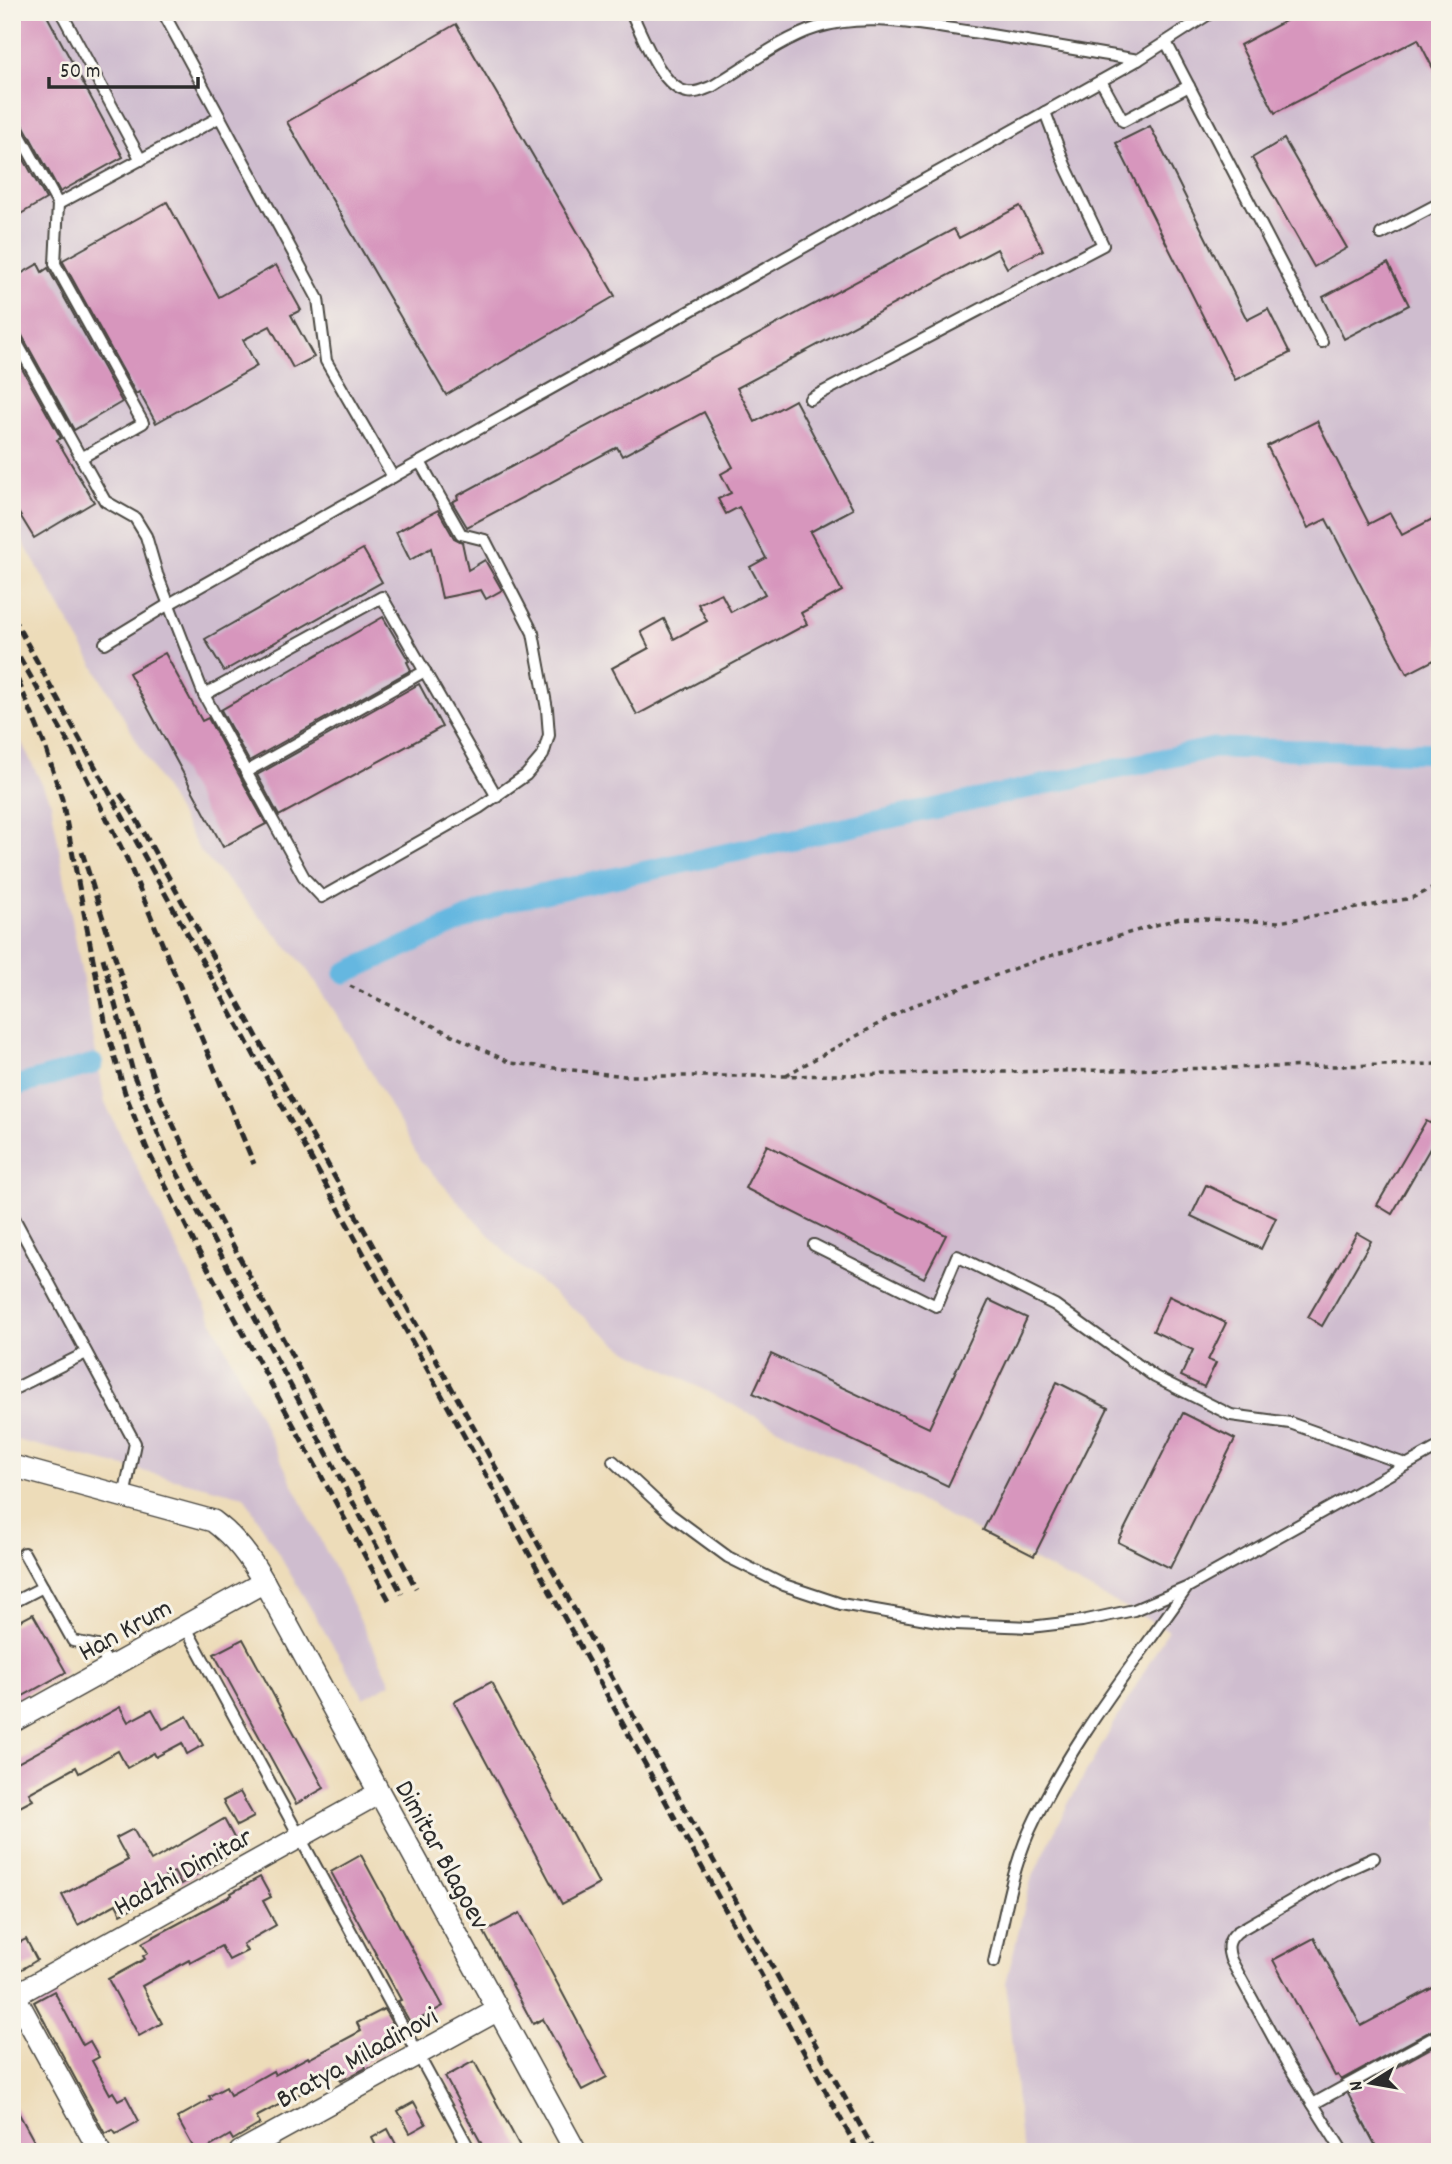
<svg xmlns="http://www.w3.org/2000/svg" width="1452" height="2164" viewBox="0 0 1452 2164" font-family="Dekko,sans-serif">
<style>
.industrial{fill:#cfbdcf}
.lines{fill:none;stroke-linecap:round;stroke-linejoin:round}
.canal{stroke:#65b7e0;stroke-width:21}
.building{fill:#d796bd}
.lane-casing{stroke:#484640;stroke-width:14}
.street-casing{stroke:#484640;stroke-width:24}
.path{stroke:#484640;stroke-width:3.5;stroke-dasharray:5 5;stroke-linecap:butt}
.lane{stroke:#fff;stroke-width:10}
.street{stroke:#fff;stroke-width:21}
.rail{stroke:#2b2b2b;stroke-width:5;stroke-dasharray:10 5;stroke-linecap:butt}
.labels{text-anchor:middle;stroke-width:6;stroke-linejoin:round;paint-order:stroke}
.street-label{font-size:28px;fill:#2b2b2b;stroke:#f7f3e8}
</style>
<rect width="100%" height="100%" fill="#f7f3e8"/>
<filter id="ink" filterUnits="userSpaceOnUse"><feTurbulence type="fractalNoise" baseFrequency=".0143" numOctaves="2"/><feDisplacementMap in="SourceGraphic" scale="14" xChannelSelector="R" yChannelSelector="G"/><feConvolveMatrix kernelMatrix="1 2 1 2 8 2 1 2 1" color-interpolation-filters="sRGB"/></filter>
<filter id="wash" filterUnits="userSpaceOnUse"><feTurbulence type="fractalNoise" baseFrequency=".00686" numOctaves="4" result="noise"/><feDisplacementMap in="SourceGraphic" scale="28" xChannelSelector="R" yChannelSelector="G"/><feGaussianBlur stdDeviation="1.57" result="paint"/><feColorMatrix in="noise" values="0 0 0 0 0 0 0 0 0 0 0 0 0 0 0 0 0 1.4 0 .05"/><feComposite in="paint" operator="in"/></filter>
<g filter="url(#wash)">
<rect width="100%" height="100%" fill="#eddcb9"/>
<g class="industrial">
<path d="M12,12H1440V2152H1025L1020,2134L1006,1983L1031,1880L1068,1804L1168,1630L623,1348L513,1261L420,1160L352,1038L304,965L200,851L12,523Z"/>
<path d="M12,722L51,803L105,1103L391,1683L364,1698L244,1496L12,1439Z"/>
</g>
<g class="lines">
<g class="canal">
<path d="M345,973L503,902L1213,748L1440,753"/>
<path d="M12,1087L93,1064"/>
</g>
</g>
<g id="blocks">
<g class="building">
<path d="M29,12H45L123,157L60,192L19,117L12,113V21Z"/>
<path d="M1302,12H1440V82L1418,39L1275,113L1240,45Z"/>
<path d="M456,24L615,296L446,395L287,122Z"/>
<path d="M1150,126L1247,320L1268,309L1290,353L1235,380L1116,143Z"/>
<path d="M12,138L46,199L12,219Z"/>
<path d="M1284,139L1347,248L1314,267L1252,158Z"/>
<path d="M167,202L219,297L276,265L301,310L291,315L314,357L293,368L270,326L243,340L257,366L156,423L139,392L136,394L63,262V260Z"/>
<path d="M1020,206L1043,250L1007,268L997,249L737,388L755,422L795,400L853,509L810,532L842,591L801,613L807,624L637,715L612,668L649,648L641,632L664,619L674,639L707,621L698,604L721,593L731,612L765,594L750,567L766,558L739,507L726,514L718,499L731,493L721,474L733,467L704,412L622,456L617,447L467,527L452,502L458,499L457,496L954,229L959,238Z"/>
<path d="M1388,263L1409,305L1344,339L1323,297Z"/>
<path d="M38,264L42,272L48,268L122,402L74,430L19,330L12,326V279Z"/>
<path d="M12,351L61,438L57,440L94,502L34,538L12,502Z"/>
<path d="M1317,421L1369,524L1390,513L1402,535L1440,515V657L1407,674L1326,519L1308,528L1267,446Z"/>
<path d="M438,510L454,538L462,542L468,570L485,560L502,590L486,599L481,590L442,598L431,548L410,560L396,532Z"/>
<path d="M363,549L382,582L224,671L205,639Z"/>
<path d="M383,617L409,661L407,662L411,670L249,761L221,710Z"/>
<path d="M165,653L202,721L208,718L266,824L223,847L129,673Z"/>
<path d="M419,684L442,727L279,816L257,775Z"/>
<path d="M1426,1121L1440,1128V1131L1392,1214L1377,1205Z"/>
<path d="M767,1145L946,1235L924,1278L745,1188Z"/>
<path d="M1206,1185L1276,1218L1261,1249L1191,1216Z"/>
<path d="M1357,1233L1371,1241L1322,1326L1308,1317Z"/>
<path d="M1169,1296L1226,1323L1208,1360L1216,1363L1204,1387L1181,1376L1193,1350L1153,1331Z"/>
<path d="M989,1300L1027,1318L948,1486L753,1393L771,1354L929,1428Z"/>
<path d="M1057,1382L1108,1408L1034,1556L983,1530Z"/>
<path d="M1183,1413L1235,1439L1170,1568L1118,1542Z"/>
<path d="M33,1614L66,1672L12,1702V1625Z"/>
<path d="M243,1639L324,1788L296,1804L214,1654Z"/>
<path d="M491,1682L599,1884L562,1904L454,1702Z"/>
<path d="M120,1707L128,1722L152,1709L163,1729L187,1716L203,1745L187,1754L182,1743L156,1757L154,1753L127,1768L118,1751L79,1773L76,1767L29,1793L33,1800L12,1811V1762L14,1765Z"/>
<path d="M240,1792L254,1817L237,1826L223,1801Z"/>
<path d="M224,1819L240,1849L181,1884L174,1872L135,1894L140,1904L121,1914L116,1904L78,1925L62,1895L128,1860L116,1838L133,1829L151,1861Z"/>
<path d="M361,1855L443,2006L411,2024L398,2001L401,2000L331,1872Z"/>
<path d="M260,1877L271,1897L263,1901L276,1925L243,1944L247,1951L229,1960L221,1946L190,1963L189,1960L142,1986L162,2023L139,2036L108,1979L145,1959L143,1956L148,1953L142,1943L232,1895L231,1893Z"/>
<path d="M520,1913L607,2077L582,2090L543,2019L533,2024L484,1932Z"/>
<path d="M1314,1938L1361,2026L1440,1984V2026L1341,2080L1338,2075L1335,2076L1273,1960Z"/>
<path d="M26,1939L37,1960L17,1972L12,1962V1946Z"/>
<path d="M54,1991L83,2045L90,2041L99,2057L92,2061L110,2094L113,2092L118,2100L126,2096L139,2121L116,2134L113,2130L105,2134L34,2002Z"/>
<path d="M384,2009L397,2032L390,2035L396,2046L364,2063L366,2068L341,2081L337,2074L256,2117L260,2124L233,2140L230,2135L201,2152H196L177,2118L211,2099L209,2096L226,2087L230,2095L273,2071L275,2075L308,2057L309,2059L361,2031L357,2023Z"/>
<path d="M1440,2043V2152H1379L1348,2094Z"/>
<path d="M474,2061L523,2152H486L445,2077Z"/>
<path d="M12,2101L40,2152H16L12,2146Z"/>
<path d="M414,2102L426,2124L410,2133L398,2111Z"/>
<path d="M388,2129L400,2152H379L372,2138Z"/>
</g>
</g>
</g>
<g filter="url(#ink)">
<use href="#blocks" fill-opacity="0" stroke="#484640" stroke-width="2"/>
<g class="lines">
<g class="lane-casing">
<g id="lane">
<path d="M61,12L141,160"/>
<path d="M163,12L318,299L326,361L393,477"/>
<path d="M631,12C642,34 661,88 687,92C696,94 705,89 713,86C743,68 783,38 816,28C862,13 911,23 959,30C1019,39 1078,50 1138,60"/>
<path d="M1166,42L1322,342"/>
<path d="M1101,81L1123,121L1189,86"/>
<path d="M12,121L58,204L220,117"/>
<path d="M58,204L55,264L143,423L81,458"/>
<path d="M1381,234L1440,203"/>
<path d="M12,334L105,501L135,518L146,536L157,574L204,695L305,879L322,897L479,808L526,775L543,755L549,735L547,709L533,633L485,540L461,534L420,462"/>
<path d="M810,399L1103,245L1065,165L1045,112"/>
<path d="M105,643L169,604L393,477L1138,60L1212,12"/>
<path d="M204,695L382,597L497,797"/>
<path d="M246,772L425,671"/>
<path d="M12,1214L135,1443L124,1497"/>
<path d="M814,1245L936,1306L957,1256L1055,1305L1155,1377L1231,1415L1290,1423L1405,1464"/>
<path d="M12,1390L86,1353"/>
<path d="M613,1461L671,1515L728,1557L784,1585L841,1604L955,1624L1030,1627L1082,1621L1134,1610L1186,1588L1440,1446"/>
<path d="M24,1553L73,1641L98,1646L110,1668"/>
<path d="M12,1603L43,1587"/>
<path d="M185,1626L471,2152"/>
<path d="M994,1962C1004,1919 1011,1873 1029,1832C1069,1744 1131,1668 1186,1589"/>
<path d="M1313,2104L1440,2034"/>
<path d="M1343,2152L1287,2063L1231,1960C1227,1948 1227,1941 1237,1932L1336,1875L1374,1858"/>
</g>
</g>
<g class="street-casing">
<g id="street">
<path d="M12,1466L213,1521C236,1538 250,1558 264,1582L576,2152"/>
<path d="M12,1722L264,1582"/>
<path d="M12,1991L100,2152"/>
<path d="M12,1997L379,1793"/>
<path d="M240,2152L498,2010"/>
</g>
</g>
<g class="path">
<path d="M350,986L511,1063L625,1076H783L1440,1064"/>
<path d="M786,1075L909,1007L1043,958L1180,918L1279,922L1412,898L1440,885"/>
</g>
<use href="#lane" class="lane"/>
<use href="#street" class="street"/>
<g class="rail">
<path d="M12,616L859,2152"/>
<path d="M12,644L72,749L127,859L254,1164"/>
<path d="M12,666L45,746L62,799L106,1026L125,1093L147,1149L199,1252L389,1600"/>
<path d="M120,794L133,813L875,2152"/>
<path d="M82,852L158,1093L210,1202L416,1588"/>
<path d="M103,958L134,1076L165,1150L402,1594"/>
</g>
</g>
</g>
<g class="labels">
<g class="street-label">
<text transform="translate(124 1628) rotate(-29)" y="10">Han Krum</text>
<text transform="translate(444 1854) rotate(61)" y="10">Dimitar Blagoev</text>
<text transform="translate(182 1870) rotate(-29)" y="10">Hadzhi Dimitar</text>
<text transform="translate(356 2056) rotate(-29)" y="10">Bratya Miladinovi</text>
</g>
</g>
<rect width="1452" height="2164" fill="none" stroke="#f7f3e8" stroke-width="42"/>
<g transform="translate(1371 2083) rotate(259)" stroke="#f7f3e8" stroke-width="5" paint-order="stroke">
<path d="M0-5L12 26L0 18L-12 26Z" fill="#2b2b2b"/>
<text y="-10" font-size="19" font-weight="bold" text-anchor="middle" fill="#2b2b2b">N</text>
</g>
<path d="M49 77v10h149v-10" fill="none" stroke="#2b2b2b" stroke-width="3.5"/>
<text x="60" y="77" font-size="21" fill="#2b2b2b" stroke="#f7f3e8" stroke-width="5" paint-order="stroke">50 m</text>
</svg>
